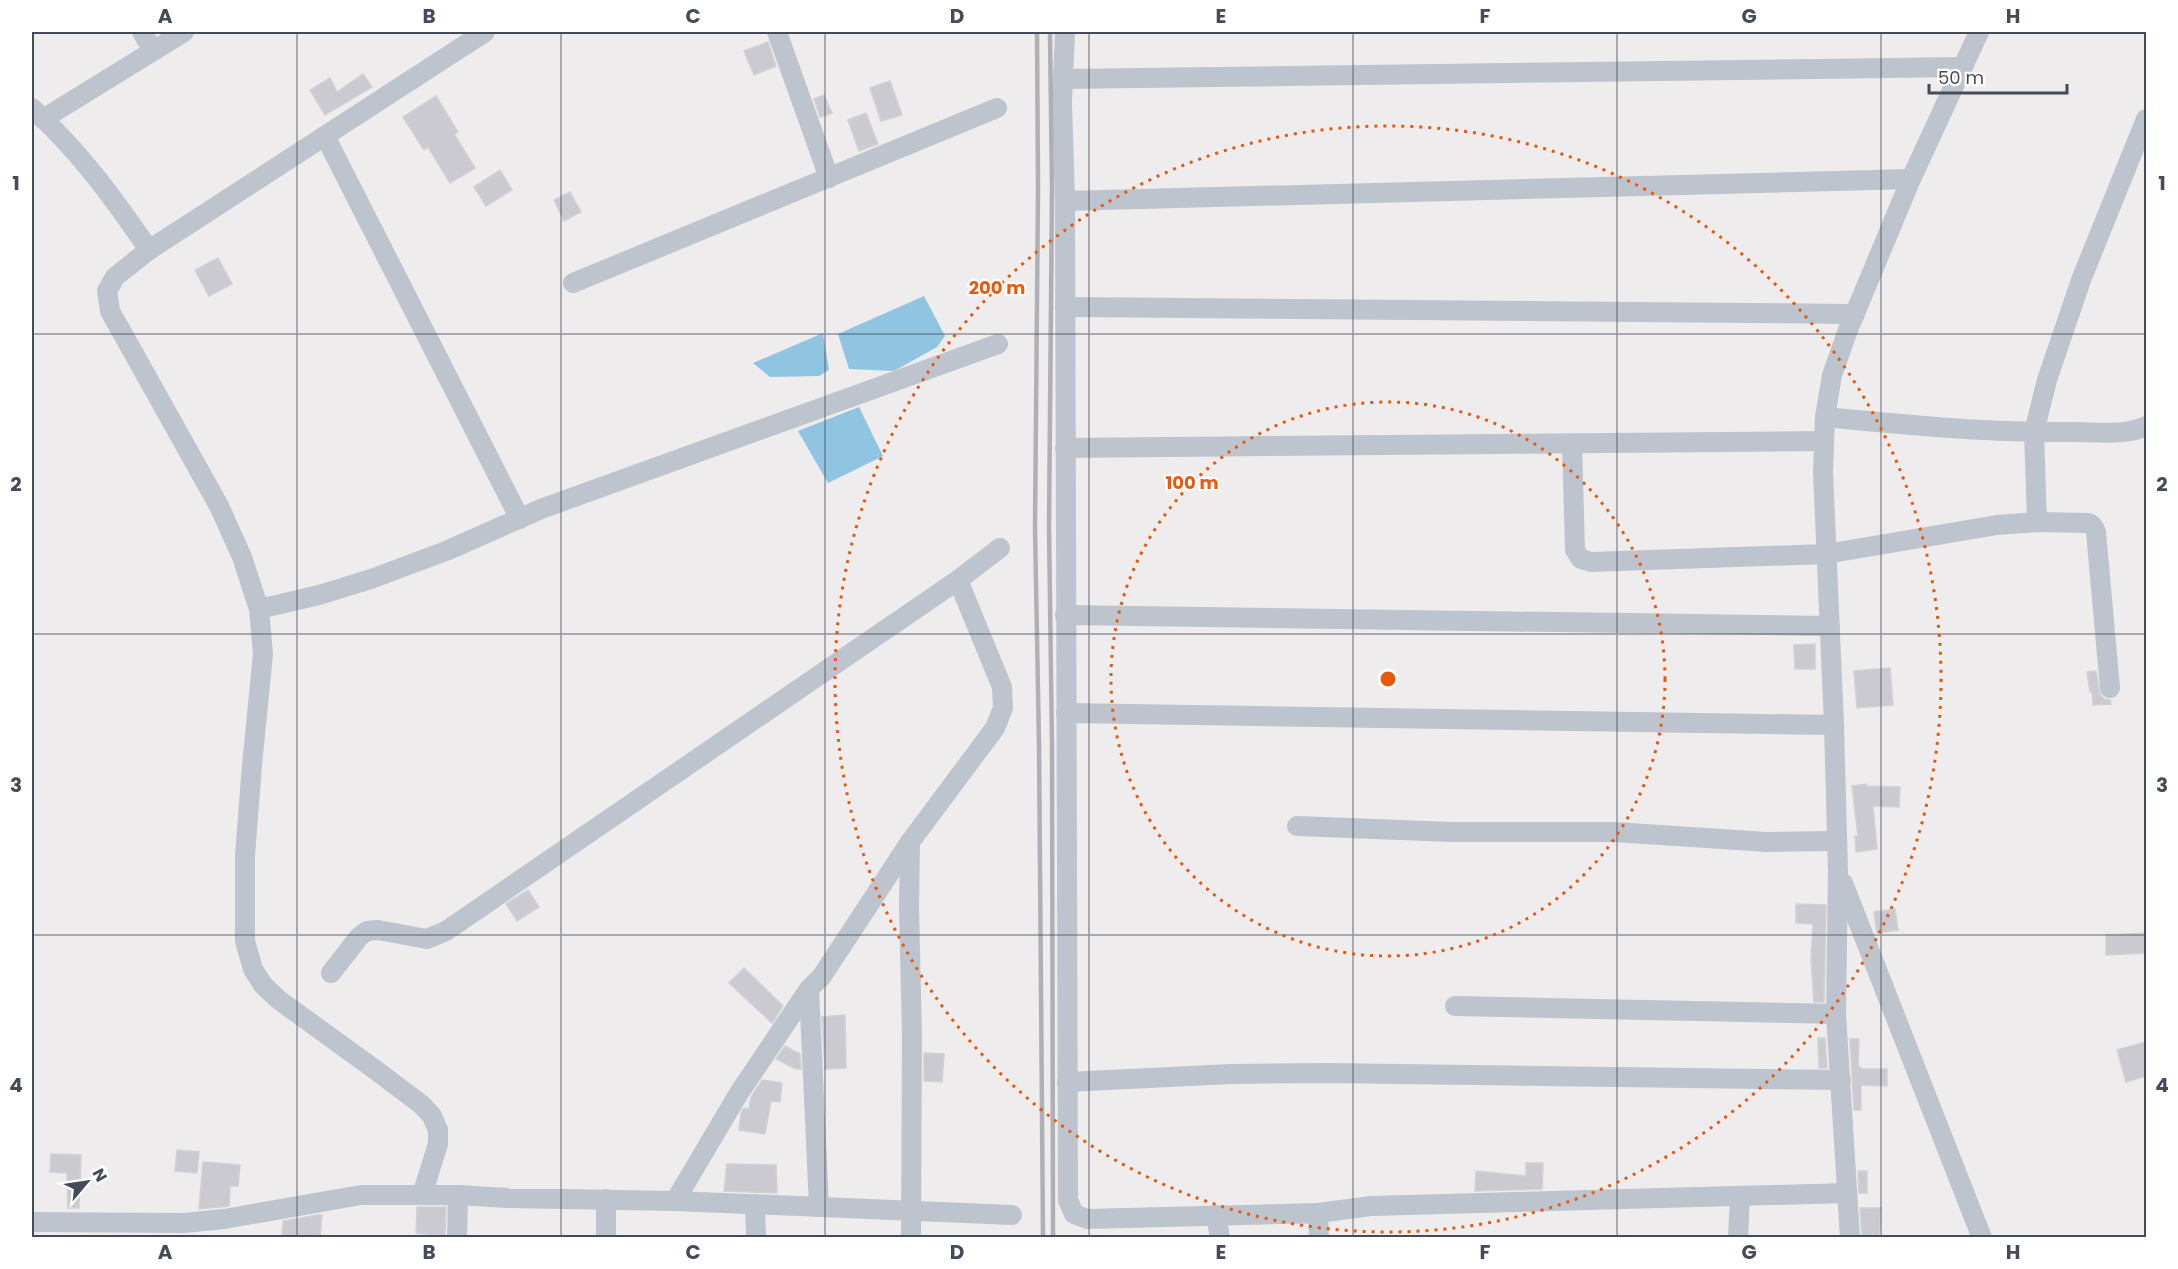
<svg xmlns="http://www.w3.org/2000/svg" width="2178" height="1269" viewBox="0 0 2178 1269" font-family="Poppins,sans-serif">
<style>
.water{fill:#8fc5e1}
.building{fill:#cacad0;stroke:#d0d1d7;stroke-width:1.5}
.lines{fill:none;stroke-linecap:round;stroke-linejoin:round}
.minor{stroke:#bec4cd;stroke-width:20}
.rail{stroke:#aeb0b5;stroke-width:4.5}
.grid{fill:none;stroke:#464c57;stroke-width:1.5;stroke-opacity:0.55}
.ring{fill:none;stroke:#e8590c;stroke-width:3;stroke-dasharray:3 6}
.centre{fill:#e8590c;stroke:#fff;stroke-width:3}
.ring-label{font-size:18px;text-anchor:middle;font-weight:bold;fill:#e8590c;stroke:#fff;stroke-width:4.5;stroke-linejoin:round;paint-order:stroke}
.neatline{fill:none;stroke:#464c57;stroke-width:2}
.grid-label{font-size:20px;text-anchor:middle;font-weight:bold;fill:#464c57}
</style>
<rect width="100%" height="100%" fill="#eeecec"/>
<g class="water">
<path d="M924,296L945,336L937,347L894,371L849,369L838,334Z"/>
<path d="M823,333L829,370L819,376L770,377L753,363Z"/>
<path d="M859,407L883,456L828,483L798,431Z"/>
</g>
<g class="building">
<path d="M768,42L776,66L754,75L744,51Z"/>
<path d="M363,74L372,87L325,115L310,90L330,78L337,92Z"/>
<path d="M890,81L902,115L881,121L870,88Z"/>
<path d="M824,95L832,113L820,117L814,99Z"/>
<path d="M436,96L458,132L454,134L475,168L450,183L428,147L424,150L403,117Z"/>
<path d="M866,113L878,144L859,151L848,120Z"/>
<path d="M500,170L512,190L486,206L474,187Z"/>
<path d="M570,192L581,212L564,221L554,200Z"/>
<path d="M218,258L232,284L209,296L195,270Z"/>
<path d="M1815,644V669H1795L1794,645Z"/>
<path d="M1890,668L1893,705L1857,708L1854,671Z"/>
<path d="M2096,671L2100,694L2104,699L2110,700L2111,704L2093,705L2092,691L2090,692L2087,672Z"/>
<path d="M1867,784V786L1900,787L1899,807L1873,806L1877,849L1856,852L1855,836H1858L1852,786Z"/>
<path d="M528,890L539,907L517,921L506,904Z"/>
<path d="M1796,904L1826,905L1824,1002H1814L1811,959L1813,924L1796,923Z"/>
<path d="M1895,909L1898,930L1877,933L1874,912Z"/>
<path d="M2146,933V953L2106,955V935Z"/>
<path d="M744,968L783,1006L772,1023L729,983Z"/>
<path d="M845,1015L846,1068L825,1069L822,1017Z"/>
<path d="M1818,1038H1825L1827,1068H1819Z"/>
<path d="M1850,1039H1859L1858,1067H1861V1069H1887V1086L1861,1085V1110H1854Z"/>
<path d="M2146,1042V1076L2126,1082L2117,1050Z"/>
<path d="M785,1046L800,1054L801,1069H796L776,1059Z"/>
<path d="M924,1053L944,1054L942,1082L924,1081Z"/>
<path d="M762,1080L782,1083L780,1102L771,1101L765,1134L739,1130L741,1113L744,1108L749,1109L751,1097Z"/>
<path d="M177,1150L199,1152L197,1173L175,1171Z"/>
<path d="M51,1154L81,1155L79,1208H68L67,1173L50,1172Z"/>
<path d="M203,1162L240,1165L238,1186H230L229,1206L199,1209Z"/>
<path d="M1526,1163H1543L1542,1189L1475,1191L1476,1171L1526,1176Z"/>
<path d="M727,1164L776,1165L777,1193L724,1191Z"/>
<path d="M1858,1171H1867V1193H1859Z"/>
<path d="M417,1207H446L445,1236L416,1233Z"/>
<path d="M1860,1208H1881L1879,1238H1862Z"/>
<path d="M318,1215H322L320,1238H282L283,1221Z"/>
</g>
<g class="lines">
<g class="minor">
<path d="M142,32L153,51"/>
<path d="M777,32L829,178"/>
<path d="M1065,32L1062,102L1065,201L1068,1200L1074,1214L1087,1219L1318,1213L1319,1238"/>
<path d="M1063,79L1963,67"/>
<path d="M32,108C80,152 112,196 149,250"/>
<path d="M43,119L184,32"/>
<path d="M325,136L520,519"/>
<path d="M1065,201L1911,179"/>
<path d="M573,283L997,108"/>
<path d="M1065,307L1855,314"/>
<path d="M1825,417C1908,425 1990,433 2073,432C2096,432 2126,436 2146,426"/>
<path d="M1572,444L1575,550L1581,559L1591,562L1826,554L1997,525L2037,522L2089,523L2093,526L2096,532L2110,688"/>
<path d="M1065,448L1824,441"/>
<path d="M2037,522L2034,432L2047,380L2081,280L2146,119"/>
<path d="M259,609L319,595L371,579L446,551L541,509L998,344"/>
<path d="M1065,615L1830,626"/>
<path d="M1066,713L1834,725"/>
<path d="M1297,826L1452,832H1615L1767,842L1837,841"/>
<path d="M910,842L909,907L912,1037L911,1238"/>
<path d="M1843,883L1982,1238"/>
<path d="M331,973L359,937L367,931L378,930L427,939L446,931L958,580L1000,548"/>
<path d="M809,989L819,1207"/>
<path d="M1455,1006L1836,1014"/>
<path d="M1067,1082L1231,1074L1327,1073L1841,1080"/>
<path d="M422,1195L438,1144V1130L432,1116L422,1105L377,1071L279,1000L263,985L253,969L245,941V855L252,765L263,654L259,609L242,557L219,506L110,311L107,291L115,277L149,250L485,32"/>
<path d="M675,1201L739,1093L809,989L822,976L910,842L995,728L1003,708L1002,687L958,580"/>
<path d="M755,1204L756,1238"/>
<path d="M1318,1213L1371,1206L1847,1193"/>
<path d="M1216,1215L1220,1238"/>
<path d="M32,1222L184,1223L224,1219L361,1195H458L508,1198L675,1201L1012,1215"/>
<path d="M457,1238L458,1195"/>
<path d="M606,1238V1199"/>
<path d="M1738,1238L1740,1196"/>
<path d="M1850,1238L1836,1014L1838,871L1834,725L1823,472L1825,417L1832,375L1848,330L1911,179L1979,32"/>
</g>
<g class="rail">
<path d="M1037,32L1038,188L1035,529L1039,744L1043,1238"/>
<path d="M1050,32L1052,190L1049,528L1052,746L1053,1238"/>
</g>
</g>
<path class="grid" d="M297,32V1238M561,32V1238M825,32V1238M1089,32V1238M1353,32V1238M1617,32V1238M1881,32V1238M32,334H2146M32,634H2146M32,935H2146"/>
<g class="ring">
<circle cx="1388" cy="679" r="277"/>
<circle cx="1388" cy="679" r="553"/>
</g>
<circle cx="1388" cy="679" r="9" class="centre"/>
<g class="ring-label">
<text x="997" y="294">200 m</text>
<text x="1192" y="489">100 m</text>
</g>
<rect width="2178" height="1269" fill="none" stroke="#ffffff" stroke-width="66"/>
<g transform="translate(87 1182) rotate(61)" stroke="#ffffff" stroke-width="4.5" paint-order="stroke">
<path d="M0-4.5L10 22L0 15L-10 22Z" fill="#464c57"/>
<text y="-9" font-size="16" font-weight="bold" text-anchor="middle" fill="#464c57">N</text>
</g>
<path d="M1929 84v9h138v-9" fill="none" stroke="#464c57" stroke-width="3"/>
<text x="1938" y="84" font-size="18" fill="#464c57" stroke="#ffffff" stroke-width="4.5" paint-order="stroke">50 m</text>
<rect x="33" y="33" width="2112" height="1203" class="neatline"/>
<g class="grid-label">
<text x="165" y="23">A</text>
<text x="429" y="23">B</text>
<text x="693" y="23">C</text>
<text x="957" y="23">D</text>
<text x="1221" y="23">E</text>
<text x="1485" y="23">F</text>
<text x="1749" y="23">G</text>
<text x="2013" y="23">H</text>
<text x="16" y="190">1</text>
<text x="2162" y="190">1</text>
<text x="16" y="491">2</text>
<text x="2162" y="491">2</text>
<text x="16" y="792">3</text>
<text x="2162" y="792">3</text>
<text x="16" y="1092">4</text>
<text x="2162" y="1092">4</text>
<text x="165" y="1259">A</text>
<text x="429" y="1259">B</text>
<text x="693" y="1259">C</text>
<text x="957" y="1259">D</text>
<text x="1221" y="1259">E</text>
<text x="1485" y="1259">F</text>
<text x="1749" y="1259">G</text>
<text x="2013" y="1259">H</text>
</g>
</svg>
